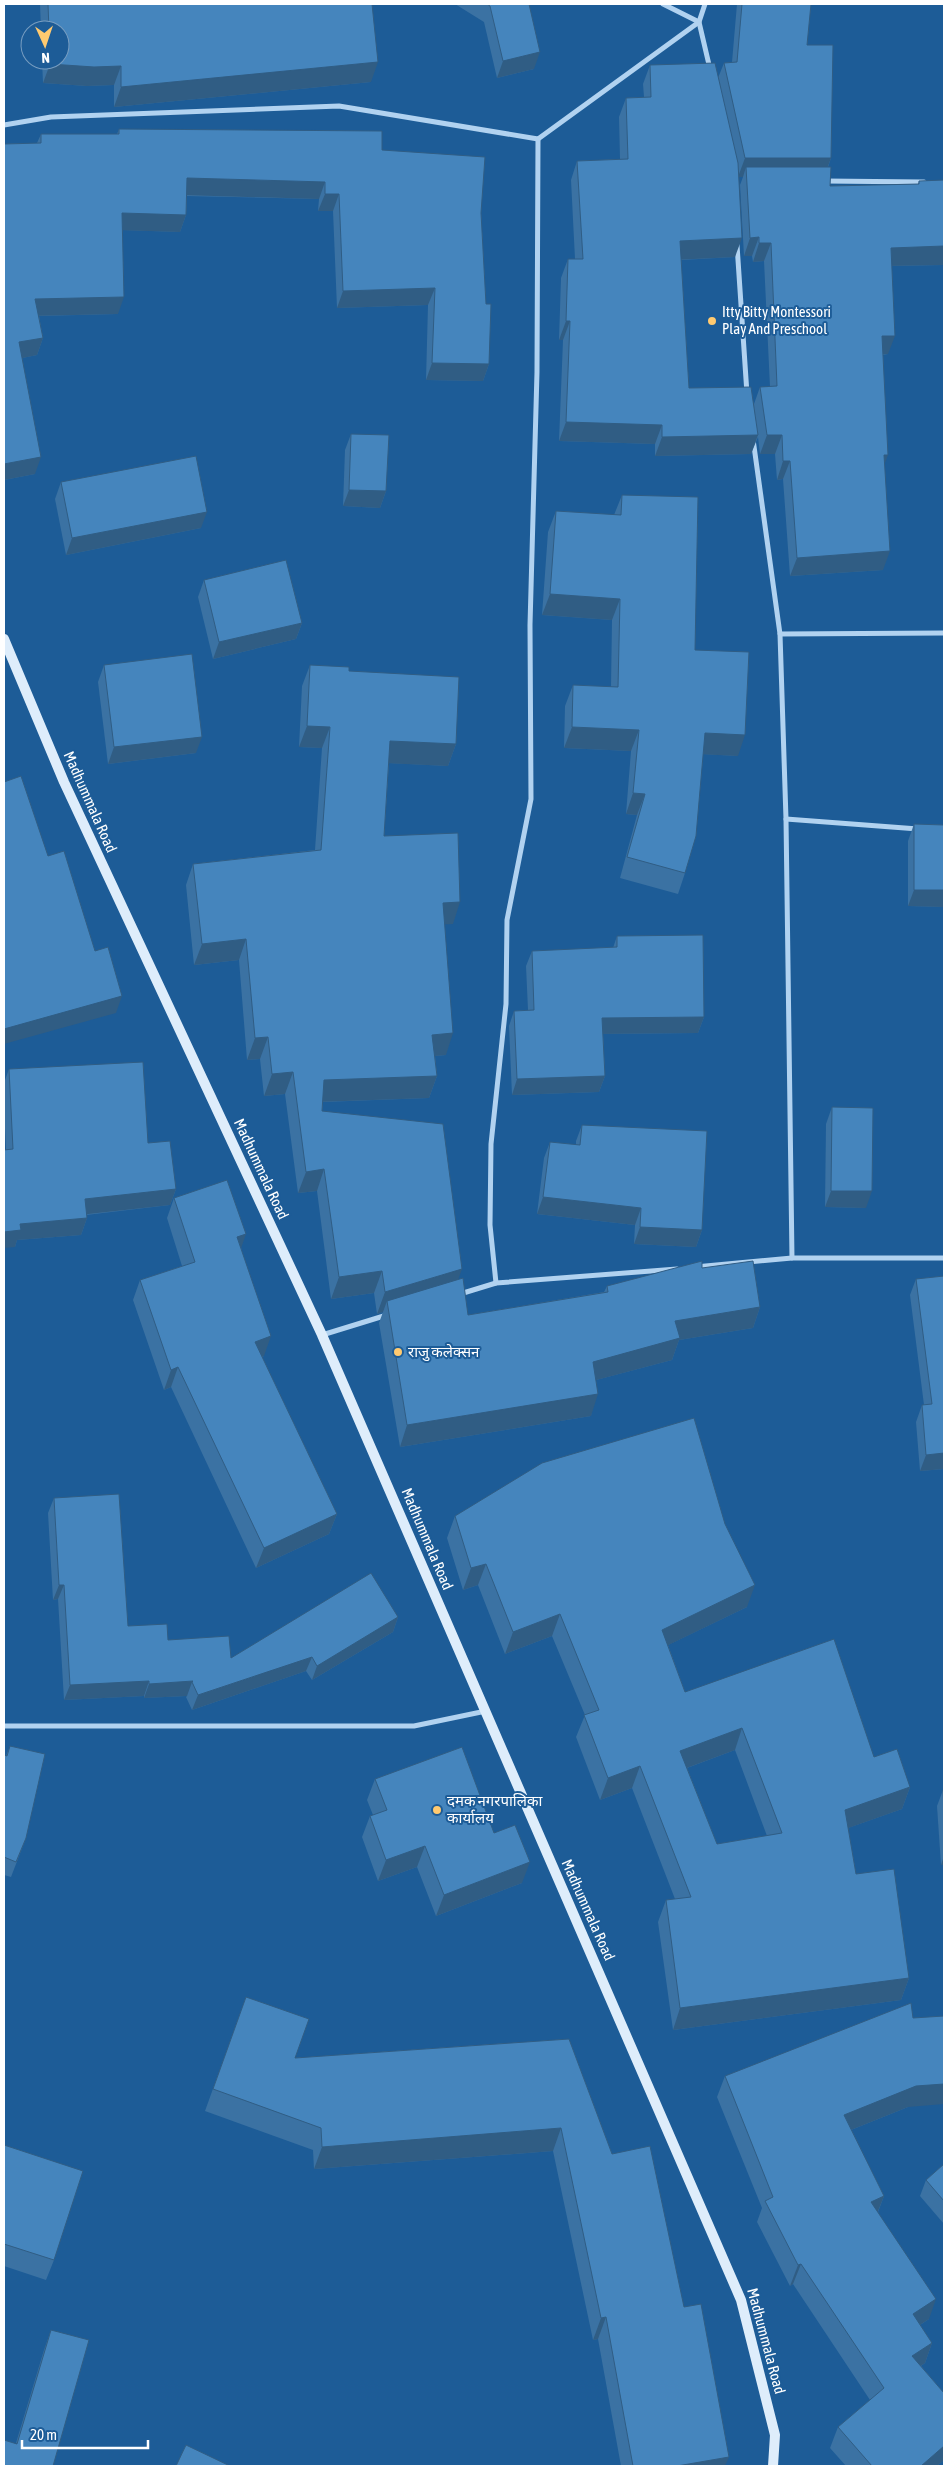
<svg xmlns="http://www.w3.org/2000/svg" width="948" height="2470" viewBox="0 0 948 2470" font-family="'Asap Condensed','Noto Sans Devanagari',sans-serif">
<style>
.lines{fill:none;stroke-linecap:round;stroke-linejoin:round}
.street{stroke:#b1d2f0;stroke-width:5}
.secondary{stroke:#deedfb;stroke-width:10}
.wall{fill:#3b72a3;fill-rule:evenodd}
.shaded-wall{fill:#305d84}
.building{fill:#4585bd;stroke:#305d84;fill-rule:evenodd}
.poi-dot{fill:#ffca70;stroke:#1d5c97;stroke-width:2}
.labels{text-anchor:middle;stroke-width:4;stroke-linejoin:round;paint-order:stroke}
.poi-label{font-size:15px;fill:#fff;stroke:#1d5c97;text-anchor:start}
.street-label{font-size:15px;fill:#fff;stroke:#1d5c97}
</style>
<rect width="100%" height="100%" fill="#1d5c97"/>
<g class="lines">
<g class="street">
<path d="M663,4L699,22L710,69"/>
<path d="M4,125L51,117L339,106L538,139L699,22L705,4"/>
<path d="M825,181L924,182"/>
<path d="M737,245L747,394"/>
<path d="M753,439L780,634L786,819L792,1258"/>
<path d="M780,634L944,633"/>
<path d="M786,819L918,829"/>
<path d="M695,1267L792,1258H944"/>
<path d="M496,1283L490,1225L491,1144L506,1004L507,920L531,799L530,625L537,372L538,139"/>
<path d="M460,1294L496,1283L677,1269"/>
<path d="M322,1335L387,1315"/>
<path d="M4,1726H414L486,1711"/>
</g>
<path class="secondary" d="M4,639L64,782L322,1335L741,2300L775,2435L773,2466"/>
</g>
<g class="wall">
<path d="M40,4H372L371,82L114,107V85L87,86L43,83L42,60H60V30H41Z"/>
<path d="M455,4H529L534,69L497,78L484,22Z"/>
<path d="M737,4H811L807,45L831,158L828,167L830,186L918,184L919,181L944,265L892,266L888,354L883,355L885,464L883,570L790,576L783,479L777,480L775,454H760L758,437L751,454L655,456V444L559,441L563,340H559L561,278L568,259H575L571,180L577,161L620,159L619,117L626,98L644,97L643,84L650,65L718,78L724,63L732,62ZM738,177H743L740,185L744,256H752L753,262L764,261L770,387H760L754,404L689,388L681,260L735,257Z"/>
<path d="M119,129L382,150L481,213L489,364L483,381L426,380L428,305L337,308L333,211H318L319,199L187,196L186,215L180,232L123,230L118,314L39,316L43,338L37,355L22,358L35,474L4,480V144L37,143L41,134H117Z"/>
<path d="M351,434L386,491L380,508L343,506L345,450Z"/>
<path d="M61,482L201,528L66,555L55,499Z"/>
<path d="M622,495L695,650L738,756L703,754L685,873L678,894L620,878L637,815L626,814L631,751L564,748L565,706L573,685L611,687L612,620L542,615L548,532L556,511L614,515Z"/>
<path d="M204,580L302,623L296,639L213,659L198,597Z"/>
<path d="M104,665L196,753L108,764L98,682Z"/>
<path d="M310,665L349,671L456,744L448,766L389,763L384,836L453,924H444L446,1055L435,1056L437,1076L429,1098L323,1102L322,1111L458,1280L468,1315L604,1292L607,1286L702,1268L760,1307L753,1328L679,1340L672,1360L596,1380L591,1416L400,1447L379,1323L383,1312L377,1314L374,1293L331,1299L317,1191L298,1193L285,1094L264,1096L260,1059L247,1060L239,960L194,965L186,885L193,864L315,850L322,748L299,747L302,686Z"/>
<path d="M914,824L944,825V907L908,906V841Z"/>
<path d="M617,936L704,1017L698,1033L603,1034L605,1076L599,1092L512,1095L509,1026L514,1011L528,1010L526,966L532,951L613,948Z"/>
<path d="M9,1069L148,1143L176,1189L170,1205L86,1215L87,1218L81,1235L17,1240L15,1247L6,1149L4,1108V1083Z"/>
<path d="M832,1107L866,1208L825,1207L826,1124Z"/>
<path d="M582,1125L702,1230L696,1247L634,1244L635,1225L537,1214L544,1158L550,1142L576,1145V1141Z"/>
<path d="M174,1198L241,1247L264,1356L262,1357L337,1514L329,1534L256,1568L171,1387L164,1390L133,1300L140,1280L182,1266L167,1218Z"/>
<path d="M916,1279L944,1469L920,1471L916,1422L922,1405H924L910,1295Z"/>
<path d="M54,1498L128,1626L168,1640L231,1658L398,1617L393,1632L312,1680L306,1671L192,1710L186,1697L187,1696L144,1698V1696L64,1700L58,1599L53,1600L48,1513Z"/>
<path d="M455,1516L747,1607L668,1645L685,1692L874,1757L910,1787L902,1809L848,1828L856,1874L909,1978L901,2000L673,2030L658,1922L666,1900L675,1899L632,1788L600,1800L576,1737L585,1715L552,1636L505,1654L478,1585L463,1590L447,1538ZM735,1750L767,1836L717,1844L687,1768Z"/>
<path d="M10,1746L26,1838L11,1877L4,1875V1755L6,1756Z"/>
<path d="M375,1779L494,1833L522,1883L436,1916L417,1867L378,1881L362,1837L370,1816L373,1815L367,1800Z"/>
<path d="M943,1790H944V1865H941L937,1806Z"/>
<path d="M246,1997L295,2058L569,2039L612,2154L684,2307L725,2466H621L598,2339L593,2340L553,2151L314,2169L313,2150L205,2111Z"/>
<path d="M725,2076L908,2107L851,2130L884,2196L878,2212L929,2319L920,2325L932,2343L925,2363L921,2366L944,2393V2460L937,2466H846L830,2448L838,2427L870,2400L793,2284L790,2286L757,2222L762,2208L717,2097Z"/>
<path d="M4,2145L54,2260L46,2280L4,2266Z"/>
<path d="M944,2164V2224L920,2196L926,2180Z"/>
<path d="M51,2330L53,2466L16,2443L44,2350Z"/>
</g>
<g class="shaded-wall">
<path d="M906,4H930L906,5Z"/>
<path d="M540,52L534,69L497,78L503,61Z"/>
<path d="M378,62L371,82L114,107L121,87Z"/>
<path d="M50,64L121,66L114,85L87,86L43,83Z"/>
<path d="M745,158H831L824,177L746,167L743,177H738Z"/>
<path d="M187,178L325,182L319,199L181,195Z"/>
<path d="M325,194H339L333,211H318Z"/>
<path d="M122,213L186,215L180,232L116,230Z"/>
<path d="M759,237L752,256H744L750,238Z"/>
<path d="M742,238L735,257L673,260L680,241Z"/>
<path d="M759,243H771L764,261L753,262Z"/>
<path d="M944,246V265L884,266L891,248Z"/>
<path d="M435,288L428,305L337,308L343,291Z"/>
<path d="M124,297L118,314L29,316L35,299Z"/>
<path d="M566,321H570L563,340H559Z"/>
<path d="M882,336H895L888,354L875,355Z"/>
<path d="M43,338L37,355L13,360L19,342Z"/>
<path d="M432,363L489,364L483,381L426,380Z"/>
<path d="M566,422L662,425L655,444L559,441Z"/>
<path d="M758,435L751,454L655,456L662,437Z"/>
<path d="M767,435H782L775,454H760Z"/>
<path d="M884,455H888L881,474Z"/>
<path d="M41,457L35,474L4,480V464Z"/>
<path d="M783,461H790L783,479L777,480Z"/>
<path d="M349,490L386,491L380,508L343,506Z"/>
<path d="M207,512L201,528L66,555L72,538Z"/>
<path d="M890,551L883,570L790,576L797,558Z"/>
<path d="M550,594L620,599L612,620L542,615Z"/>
<path d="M302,623L296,639L213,659L219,642Z"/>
<path d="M307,726L330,727L322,748L299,747Z"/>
<path d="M572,727L639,730L631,751L564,748Z"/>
<path d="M705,733L745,735L738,756L697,754Z"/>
<path d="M202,737L196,753L108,764L114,747Z"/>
<path d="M390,741L456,744L448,766L383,763Z"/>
<path d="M633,793L645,794L637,815L626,814Z"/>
<path d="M914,890H944V907L908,906Z"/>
<path d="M460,902L453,924L435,925L443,903Z"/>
<path d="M246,939L239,960L194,965L202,944Z"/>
<path d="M122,996L116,1013L4,1044V1029Z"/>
<path d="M704,1017L698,1033L596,1034L602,1018Z"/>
<path d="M453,1033L446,1055L424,1057L432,1035Z"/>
<path d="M268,1037L260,1059L247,1060L255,1038Z"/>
<path d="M293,1072L285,1094L264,1096L272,1074Z"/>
<path d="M437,1076L429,1098L316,1102L324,1080Z"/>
<path d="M605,1076L599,1092L512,1095L517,1079Z"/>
<path d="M324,1169L317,1191L298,1193L306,1172Z"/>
<path d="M176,1189L170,1205L79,1215L85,1199Z"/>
<path d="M831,1191H872L866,1208L825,1207Z"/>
<path d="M543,1197L641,1208L635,1225L537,1214Z"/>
<path d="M87,1218L81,1235L17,1240L15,1247L4,1248V1232L20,1224Z"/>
<path d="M640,1227L702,1230L696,1247L634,1244Z"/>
<path d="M246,1234L239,1254L237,1237Z"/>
<path d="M462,1269L454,1291L387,1301L383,1312L377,1314L385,1292Z"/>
<path d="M382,1271L374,1293L331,1299L339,1277Z"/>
<path d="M760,1307L753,1328L679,1340L672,1360L585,1383L593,1362L675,1321Z"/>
<path d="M271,1336L264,1356L248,1361L255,1342Z"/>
<path d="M178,1367L171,1387L164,1390L171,1370Z"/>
<path d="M598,1394L591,1416L400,1447L407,1425Z"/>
<path d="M944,1453V1469L920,1471L926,1455Z"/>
<path d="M337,1514L329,1534L256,1568L264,1548Z"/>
<path d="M486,1564L478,1585L463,1590L471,1568Z"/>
<path d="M59,1585H64L58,1599L53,1600Z"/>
<path d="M755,1585L747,1607L654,1652L662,1630Z"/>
<path d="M560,1614L552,1636L505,1654L513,1632Z"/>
<path d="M398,1617L393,1632L312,1680L317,1666Z"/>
<path d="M312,1657L306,1671L192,1710L198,1695Z"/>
<path d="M149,1681L144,1696L64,1700L70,1685Z"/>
<path d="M193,1681L192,1682L187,1696L144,1698L149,1684Z"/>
<path d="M742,1728L735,1750L673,1773L680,1751Z"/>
<path d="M640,1766L632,1788L600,1800L608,1778Z"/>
<path d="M910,1787L902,1809L837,1832L845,1810Z"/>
<path d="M425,1846L417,1867L378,1881L386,1860Z"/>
<path d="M944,1856V1865H941Z"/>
<path d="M530,1862L522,1883L436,1916L444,1895Z"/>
<path d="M909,1978L901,2000L673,2030L680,2008Z"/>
<path d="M944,2084V2104L908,2107L836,2136L844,2115L916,2086Z"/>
<path d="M561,2128L553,2151L314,2169L322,2147Z"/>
<path d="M884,2196L876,2216L871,2202Z"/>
<path d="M801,2264L793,2284L790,2286L798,2265Z"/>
<path d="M936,2299L929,2319L906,2334L913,2314Z"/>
<path d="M606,2317L598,2339L593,2340L601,2318Z"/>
<path d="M932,2343L925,2363L905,2377L912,2356Z"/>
<path d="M944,2446V2460L937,2466H921Z"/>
<path d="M729,2457L725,2466H677Z"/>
</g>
<g class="building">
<path d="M48,4H372L378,62L121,87V66L94,67L50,64V60H60V30H49Z"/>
<path d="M487,4H529L540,52L503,61L490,6Z"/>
<path d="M742,4H811L807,45H833L831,158H745L724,63L737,62Z"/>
<path d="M715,63L738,163L742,238L680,241L689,388L751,387L758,435L662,437V425L566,422L570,321H566L568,259H583L577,161L628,159L626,98L651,97L650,65Z"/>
<path d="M119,129L382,131V150L485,157L481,213L486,304H491L489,364L432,363L435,288L343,291L339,194H325V182L187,178L186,215L122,213L124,297L35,299L43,338L19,342L41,457L4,464V144L41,143V134H119Z"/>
<path d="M746,167H831L830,186L919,184V181L944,180V246L891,248L895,336H882L888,455H884L890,551L797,558L790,461H783L782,435H767L760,387L777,386L771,243H759V237L750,238Z"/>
<path d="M351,434L389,435L386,491L349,490Z"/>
<path d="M196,456L207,512L72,538L61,482Z"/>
<path d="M622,495L698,497L695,650L749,652L745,735L705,733L696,836L685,873L627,857L645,794L633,793L639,730L572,727L573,685L618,687L620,599L550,594L556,511L621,515Z"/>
<path d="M286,560L302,623L219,642L204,580Z"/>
<path d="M192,654L202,737L114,747L104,665Z"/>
<path d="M310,665L349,667V671L459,677L456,744L390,741L384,836L458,833L460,902L443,903L453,1033L432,1035L437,1076L324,1080L322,1111L443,1124L462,1269L385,1292L382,1271L339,1277L324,1169L306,1172L293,1072L272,1074L268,1037L255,1038L246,939L202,944L193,864L321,850L330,727L307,726Z"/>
<path d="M21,776L48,856L64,851L95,951L108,947L122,996L4,1029V782Z"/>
<path d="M914,824L944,825V890H914Z"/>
<path d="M703,935L704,1017L602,1018L605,1076L517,1079L514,1011L534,1010L532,951L617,947V936Z"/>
<path d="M143,1062L148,1143L170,1141L176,1189L85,1199L87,1218L20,1224L21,1230L4,1232V1150L13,1149L9,1069Z"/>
<path d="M832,1107L873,1108L872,1191H831Z"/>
<path d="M582,1125L707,1131L702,1230L640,1227L641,1208L543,1197L550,1142L580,1145Z"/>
<path d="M227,1180L246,1234L237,1237L271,1336L255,1342L337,1514L264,1548L178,1367L171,1370L140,1280L195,1262L174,1198Z"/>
<path d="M702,1261V1268L753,1261L760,1307L675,1321L680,1338L593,1362L598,1394L407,1425L387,1301L463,1278L468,1315L608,1292L607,1286Z"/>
<path d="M944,1276V1453L926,1455L922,1405L932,1404L916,1279Z"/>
<path d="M694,1418L725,1524L755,1585L662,1630L685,1692L834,1639L874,1757L897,1749L910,1787L845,1810L856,1874L894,1869L909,1978L680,2008L666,1900L691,1897L640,1766L608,1778L584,1715L599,1710L560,1614L513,1632L486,1564L471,1568L455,1516L542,1463ZM742,1728L782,1833L717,1844L680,1751Z"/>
<path d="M119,1494L128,1626L167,1624L168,1640L229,1636L231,1658L371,1573L398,1617L317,1666L312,1657L198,1695L192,1682L193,1681L149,1684V1681L70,1685L64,1585H59L54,1498Z"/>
<path d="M10,1746L45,1754L26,1838L16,1862L4,1857V1755L7,1756Z"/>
<path d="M462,1747L494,1833L515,1825L530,1862L444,1895L425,1846L386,1860L370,1816L387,1810L375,1779Z"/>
<path d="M943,1790H944V1808Z"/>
<path d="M246,1997L309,2019L295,2058L569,2039L612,2154L650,2146L684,2307L701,2304L729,2457L677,2466H633L606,2317L601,2318L561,2128L322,2147L321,2128L213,2089Z"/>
<path d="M911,2003L913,2018L944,2016V2084L916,2086L844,2115L884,2196L871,2202L936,2299L913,2314L932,2343L912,2356L944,2393V2446L921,2466H872L838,2427L884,2388L801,2264L798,2265L765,2201L773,2197L725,2076Z"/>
<path d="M4,2145L83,2171L54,2260L4,2244Z"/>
<path d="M944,2164V2201L926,2180Z"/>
<path d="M51,2330L89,2340L53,2466H4V2440L17,2444Z"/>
<path d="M186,2445L230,2466H176Z"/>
</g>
<g class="poi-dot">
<circle cx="712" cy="321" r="5"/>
<circle cx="398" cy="1352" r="5"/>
<circle cx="437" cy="1810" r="5"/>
</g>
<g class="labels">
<g class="poi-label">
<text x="722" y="317">Itty Bitty Montessori<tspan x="722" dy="17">Play And Preschool</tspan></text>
<text x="408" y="1357">राजु कलेक्सन</text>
<text x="447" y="1806">दमक नगरपालिका<tspan x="447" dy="17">कार्यालय</tspan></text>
</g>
<g class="street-label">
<text transform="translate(90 802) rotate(66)" y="5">Madhummala Road</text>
<text transform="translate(261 1169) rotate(65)" y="5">Madhummala Road</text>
<text transform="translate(427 1539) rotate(67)" y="5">Madhummala Road</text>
<text transform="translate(588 1910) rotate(66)" y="5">Madhummala Road</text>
<text transform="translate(766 2341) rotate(75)" y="5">Madhummala Road</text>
</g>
</g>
<rect width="948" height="2470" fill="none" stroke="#ffffff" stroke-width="10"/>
<g transform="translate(45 45) rotate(177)"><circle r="24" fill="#1d5c97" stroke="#779dc1"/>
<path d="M0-4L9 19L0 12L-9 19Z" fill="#ffca70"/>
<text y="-8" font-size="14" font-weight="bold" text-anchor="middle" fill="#ffffff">N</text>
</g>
<path d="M22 2440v8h126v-8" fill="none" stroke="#ffffff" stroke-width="2.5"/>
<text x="30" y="2440" font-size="15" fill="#ffffff" stroke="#1d5c97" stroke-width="4" paint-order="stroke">20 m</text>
</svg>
